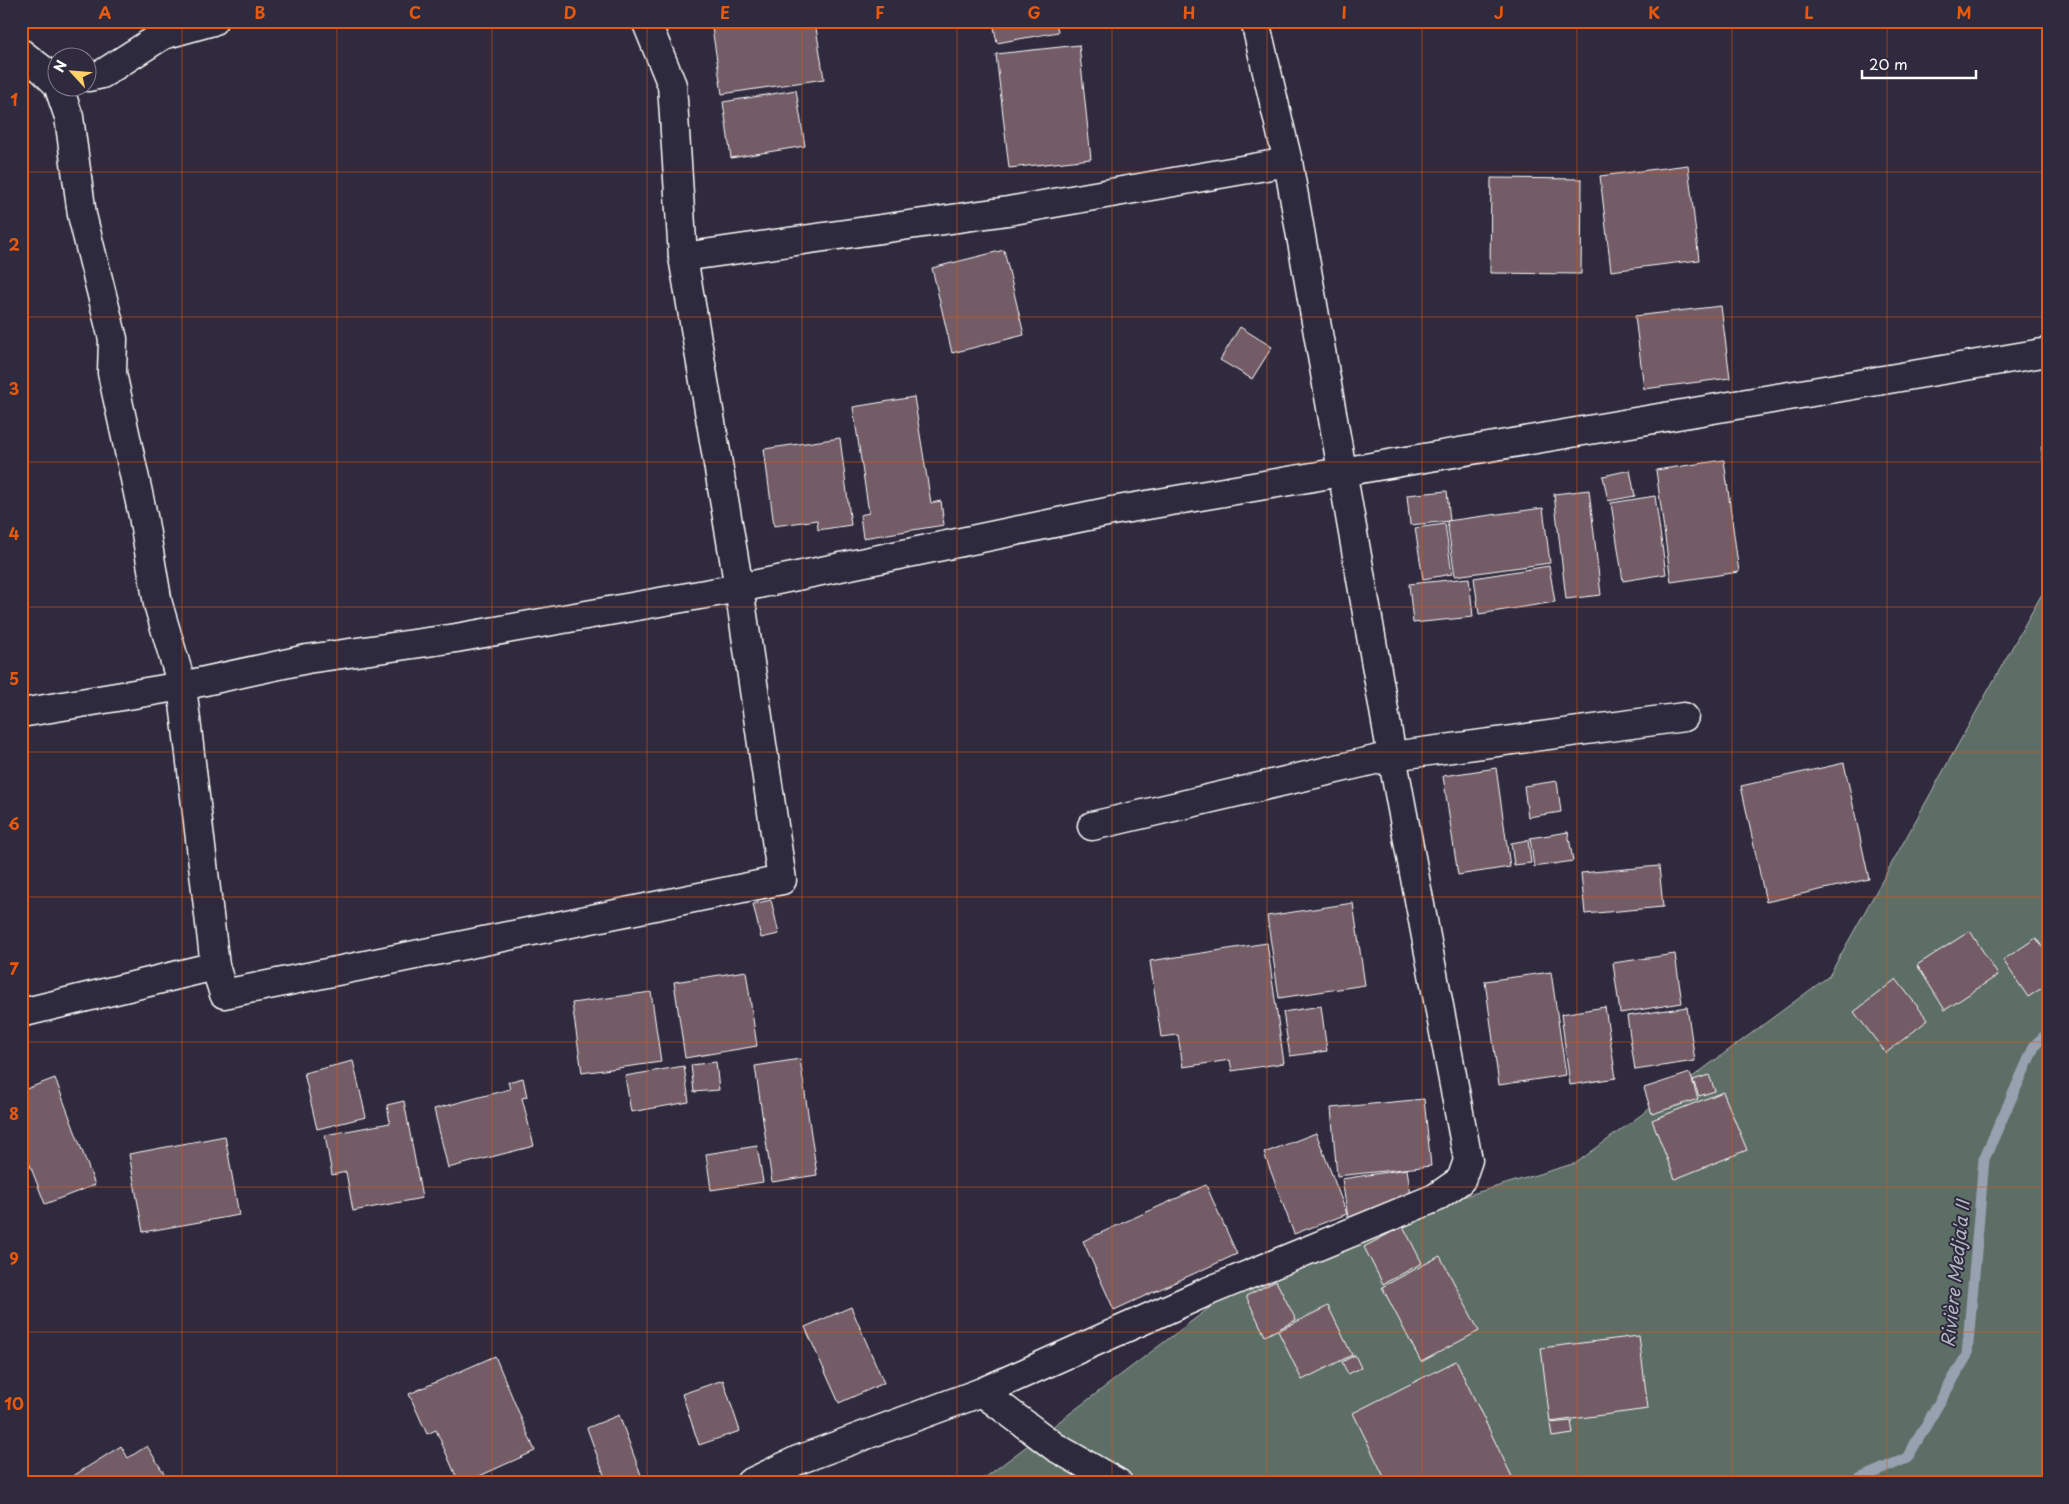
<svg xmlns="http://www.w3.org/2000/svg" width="2069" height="1504" viewBox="0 0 2069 1504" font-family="'Playpen Sans',sans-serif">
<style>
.green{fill:#5d6e66;stroke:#aeb6b2}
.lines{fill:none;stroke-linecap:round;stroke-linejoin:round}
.stream{stroke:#97a1b0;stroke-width:11}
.building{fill:#735b66;stroke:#fff}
.minor-casing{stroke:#fff;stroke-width:31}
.minor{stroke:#2f2a3d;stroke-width:28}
.grid{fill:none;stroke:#e8590c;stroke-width:1;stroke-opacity:0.55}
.labels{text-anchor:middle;stroke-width:4;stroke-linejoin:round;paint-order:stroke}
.water-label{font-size:18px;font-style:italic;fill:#b1b8c4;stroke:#2f2a3d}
.neatline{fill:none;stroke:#e8590c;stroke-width:2}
.grid-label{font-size:16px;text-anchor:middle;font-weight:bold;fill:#e8590c}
</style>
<rect width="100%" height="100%" fill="#2f2a3d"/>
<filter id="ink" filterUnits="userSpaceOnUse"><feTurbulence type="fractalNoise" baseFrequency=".02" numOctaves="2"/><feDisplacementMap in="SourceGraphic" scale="10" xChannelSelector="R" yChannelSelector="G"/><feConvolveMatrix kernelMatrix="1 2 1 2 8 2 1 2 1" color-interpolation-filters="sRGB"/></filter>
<g filter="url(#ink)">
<path class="green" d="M2048,583V1483H978L1287,1249L1576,1163L1829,976Z"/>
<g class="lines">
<path class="stream" d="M1850,1483L1907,1458L1967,1355L1984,1159L2035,1045L2048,1033"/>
</g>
<g class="building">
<path d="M711,21H815L824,79L722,94Z"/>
<path d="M1056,21L1058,32L997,43L993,22Z"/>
<path d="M1079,45L1091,159L1009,168L996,54Z"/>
<path d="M796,90L805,146L731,158L723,102Z"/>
<path d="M1688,165L1699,260L1611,271L1600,176Z"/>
<path d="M1491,178L1582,179L1581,274L1490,273Z"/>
<path d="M1004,250L1024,335L952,353L932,268Z"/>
<path d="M1721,306L1730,378L1644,389L1635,316Z"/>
<path d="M1240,327L1272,347L1252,379L1220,360Z"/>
<path d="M914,397L931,503L941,501L944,525L863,538L860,515L869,513L853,407Z"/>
<path d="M840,438L851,525L818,530L817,520L774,526L764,449Z"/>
<path d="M2048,446V488L2041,447Z"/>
<path d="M1724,460L1739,572L1671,582L1656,470Z"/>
<path d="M1630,470L1635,496L1608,501L1603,476Z"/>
<path d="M1589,490L1601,595L1566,599L1554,494Z"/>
<path d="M1447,491L1450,521L1410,525L1407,495Z"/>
<path d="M1655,496L1666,574L1623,581L1611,503Z"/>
<path d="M1543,508L1550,563L1455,576L1447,521Z"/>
<path d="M1445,524L1452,574L1423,579L1415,528Z"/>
<path d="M1549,566L1555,602L1479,614L1474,578Z"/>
<path d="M1469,578L1473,617L1413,623L1409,584Z"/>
<path d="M1844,763L1869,879L1766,902L1741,786Z"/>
<path d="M1496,768L1510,867L1458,875L1443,776Z"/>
<path d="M1557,781L1561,812L1528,817L1524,786Z"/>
<path d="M1568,832L1573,861L1534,867L1530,838Z"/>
<path d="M1528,840L1531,863L1514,865L1511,843Z"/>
<path d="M1659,866L1663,907L1585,914L1581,873Z"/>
<path d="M771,900L779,934L761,938L753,904Z"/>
<path d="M1353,903L1365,985L1279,998L1267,916Z"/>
<path d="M1970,931L1998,975L1945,1010L1917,965Z"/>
<path d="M2036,938L2048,955V984L2028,997L2003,960Z"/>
<path d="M1267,943L1284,1063L1232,1071L1230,1060L1183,1067L1178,1035L1161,1037L1150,961Z"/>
<path d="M1675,954L1682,1003L1620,1013L1613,963Z"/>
<path d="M746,971L757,1046L685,1058L674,982Z"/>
<path d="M1551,972L1566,1075L1499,1085L1485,981Z"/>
<path d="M1896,979L1928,1020L1886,1053L1854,1012Z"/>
<path d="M651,992L661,1062L582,1073L572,1003Z"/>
<path d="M1321,1006L1327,1051L1290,1056L1283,1012Z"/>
<path d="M1605,1007L1616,1078L1570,1085L1561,1014Z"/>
<path d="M1687,1007L1695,1061L1635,1070L1627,1016Z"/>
<path d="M800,1059L817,1175L772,1182L755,1066Z"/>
<path d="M353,1061L366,1117L317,1129L304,1073Z"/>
<path d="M716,1062L719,1090L694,1092L691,1065Z"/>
<path d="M684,1066L689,1102L631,1112L625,1076Z"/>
<path d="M1690,1073L1698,1099L1652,1114L1644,1088Z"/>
<path d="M1709,1075L1715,1091L1699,1096L1693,1080Z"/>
<path d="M55,1078L95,1185L45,1204L21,1142V1091Z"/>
<path d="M523,1078L527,1097L522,1098L534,1146L448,1168L434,1109L510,1089L508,1082Z"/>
<path d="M1723,1092L1747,1150L1675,1179L1652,1120Z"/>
<path d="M1424,1099L1431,1166L1337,1176L1331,1108Z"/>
<path d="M404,1101L422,1198L353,1211L346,1172L332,1175L325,1135L390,1123L387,1105Z"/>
<path d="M1316,1133L1347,1214L1294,1234L1264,1153Z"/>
<path d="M225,1136L239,1215L143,1232L129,1154Z"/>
<path d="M757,1146L763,1182L711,1190L706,1154Z"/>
<path d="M1407,1169L1413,1209L1348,1218L1342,1179Z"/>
<path d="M1206,1185L1237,1254L1114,1310L1083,1241Z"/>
<path d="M1403,1226L1422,1263L1383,1284L1364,1247Z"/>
<path d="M1440,1256L1479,1331L1421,1362L1382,1287Z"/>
<path d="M1276,1281L1296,1320L1265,1336L1246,1296Z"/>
<path d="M1328,1306L1352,1355L1302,1380L1278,1331Z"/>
<path d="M851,1307L884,1383L839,1403L805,1327Z"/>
<path d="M1639,1336L1648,1409L1550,1422L1541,1348Z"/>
<path d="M1355,1355L1361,1368L1348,1374L1342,1362Z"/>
<path d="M495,1356L535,1451L464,1483H459L436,1430L427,1434L409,1394Z"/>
<path d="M1456,1361L1515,1483H1387L1353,1413Z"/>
<path d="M723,1380L740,1431L699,1445L682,1394Z"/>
<path d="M619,1415L644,1483H607L587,1428Z"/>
<path d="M1571,1421L1573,1434L1552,1437L1550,1423Z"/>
<path d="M121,1446L128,1458L147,1446L170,1483H62Z"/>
</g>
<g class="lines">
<g class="minor-casing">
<g id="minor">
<path d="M1255,21L1288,162L1392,756L1684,717"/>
<path d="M21,53L43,70L58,85"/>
<path d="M88,77L102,74L163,35L213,21"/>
<path d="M683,257L1008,211L1288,162"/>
<path d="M21,713L182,686L307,659L456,638L739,588L1112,511L2048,352"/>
<path d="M215,966L224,994L782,880L739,588L683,257L672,85L646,21"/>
<path d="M21,1013L215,966L182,686L158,604L143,516L112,373L113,339L82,215L69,117L59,88"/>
<path d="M982,1392L1055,1447L1118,1483"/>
<path d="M750,1483L798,1460L982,1392L1204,1293L1435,1198L1461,1180L1468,1160L1392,756L1092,826"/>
</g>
</g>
<use href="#minor" class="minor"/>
</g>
</g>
<path class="grid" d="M182,21V1483M337,21V1483M492,21V1483M647,21V1483M802,21V1483M957,21V1483M1112,21V1483M1267,21V1483M1422,21V1483M1577,21V1483M1732,21V1483M1887,21V1483M21,172H2048M21,317H2048M21,462H2048M21,607H2048M21,752H2048M21,897H2048M21,1042H2048M21,1187H2048M21,1332H2048"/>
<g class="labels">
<g class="water-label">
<text transform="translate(1956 1274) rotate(-84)" y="6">Rivière Medja'a II</text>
</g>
</g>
<rect width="2069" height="1504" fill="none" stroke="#2f2a3d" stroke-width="55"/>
<g transform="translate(72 72) rotate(296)"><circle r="24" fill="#2f2a3d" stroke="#827f8b"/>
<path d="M0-4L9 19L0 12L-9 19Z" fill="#ffd166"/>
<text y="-8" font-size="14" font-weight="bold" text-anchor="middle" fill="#ffffff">N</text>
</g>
<path d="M1862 70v8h114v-8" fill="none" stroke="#ffffff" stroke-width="2.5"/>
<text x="1869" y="70" font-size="15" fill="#ffffff" stroke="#2f2a3d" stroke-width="4" paint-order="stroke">20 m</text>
<rect x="28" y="28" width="2014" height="1448" class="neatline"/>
<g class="grid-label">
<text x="105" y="19">A</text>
<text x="260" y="19">B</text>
<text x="415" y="19">C</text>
<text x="570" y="19">D</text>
<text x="725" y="19">E</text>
<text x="880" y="19">F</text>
<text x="1034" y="19">G</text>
<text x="1189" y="19">H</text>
<text x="1344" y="19">I</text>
<text x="1499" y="19">J</text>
<text x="1654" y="19">K</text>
<text x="1809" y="19">L</text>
<text x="1964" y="19">M</text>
<text x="14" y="106">1</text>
<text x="14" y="251">2</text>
<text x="14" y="395">3</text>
<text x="14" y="540">4</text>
<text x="14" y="685">5</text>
<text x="14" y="830">6</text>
<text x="14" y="975">7</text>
<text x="14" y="1120">8</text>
<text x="14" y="1265">9</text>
<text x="14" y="1410">10</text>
</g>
</svg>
